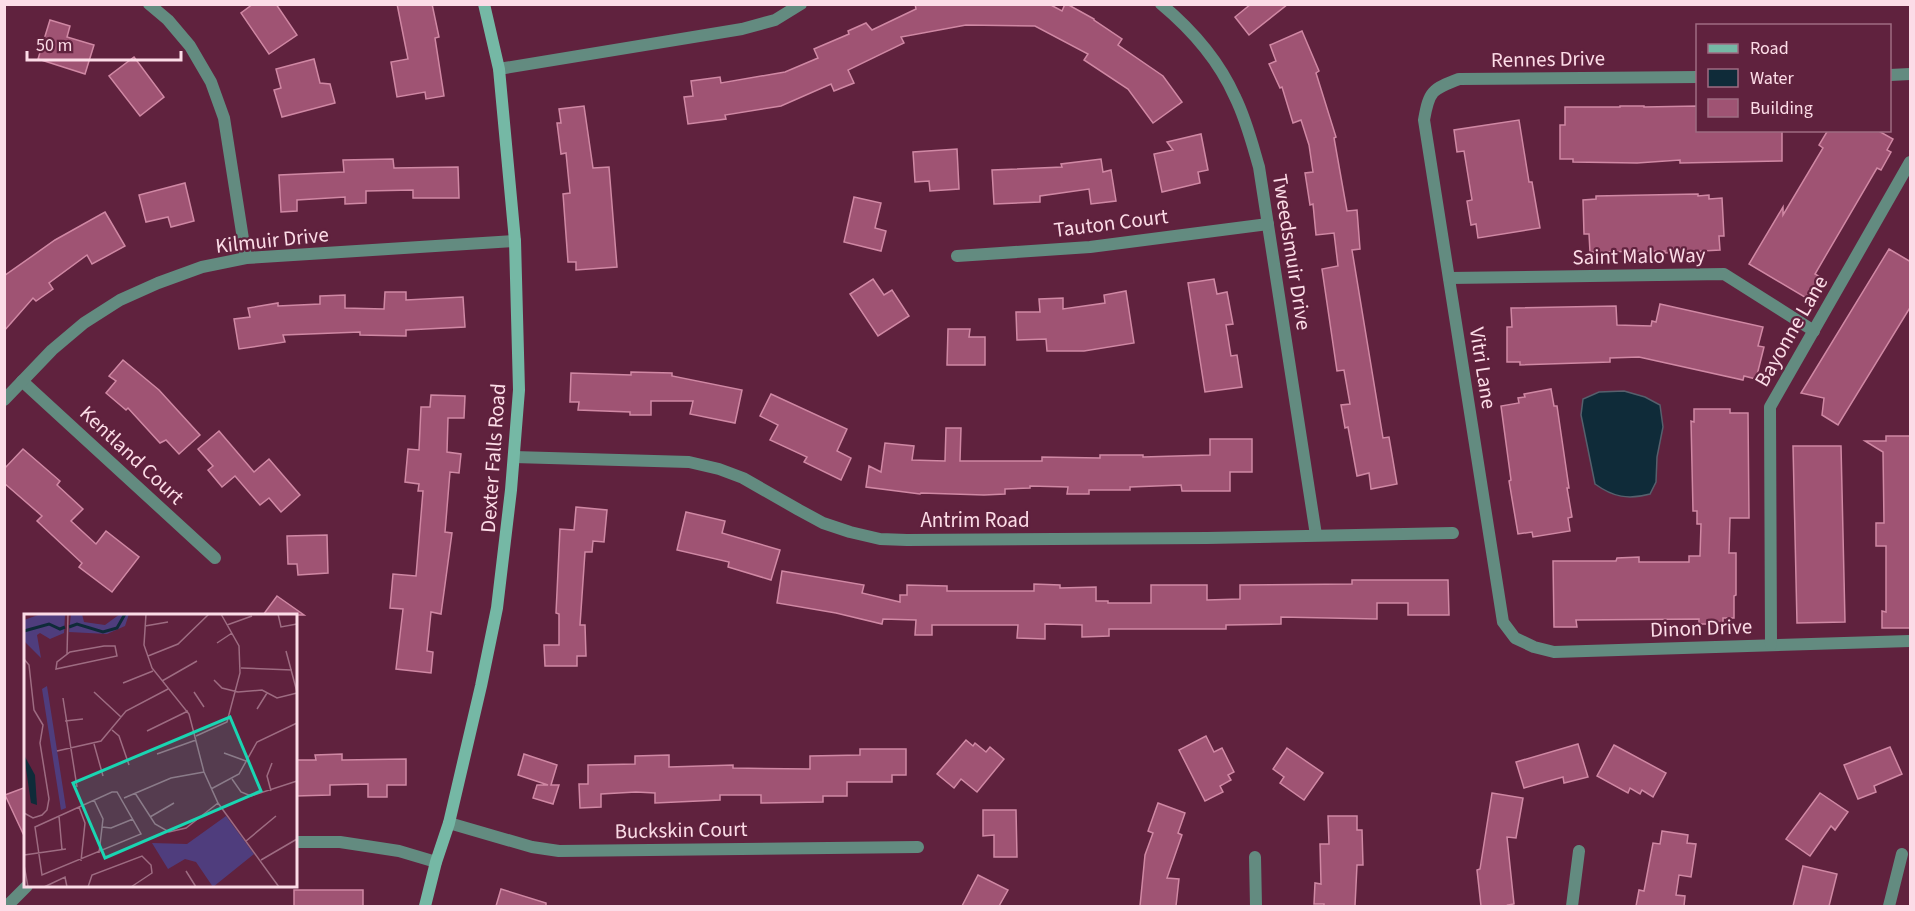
<svg xmlns="http://www.w3.org/2000/svg" width="1915" height="911" viewBox="0 0 1915 911" font-family="'Source Sans 3',sans-serif">
<style>
.water{fill:#0f2b39;stroke:#56606d;stroke-width:1.5}
.building{fill:#9f5373;stroke:#d088a4;stroke-width:1.5}
.lines{fill:none;stroke-linecap:round;stroke-linejoin:round}
.street{stroke:#638b80;stroke-width:12}
.secondary{stroke:#75b8a5;stroke-width:12}
.labels{text-anchor:middle;stroke-width:4.5;stroke-linejoin:round;paint-order:stroke}
.street-label{font-size:21px;fill:#fcdce7;stroke:#60223e}
.inset-river{fill:none;stroke:#0f2b39;stroke-width:3}
.inset-road{fill:none;stroke:#9e6c82;stroke-width:1.5}
.view{fill:#1ad5b2;fill-opacity:0.15;stroke:#1ad5b2;stroke-width:3}
.inset-edge{fill:none;stroke:#fcdce7;stroke-width:3}
</style>
<rect width="100%" height="100%" fill="#60223e"/>
<path class="water" d="M1624,391L1645,397L1660,405L1663,427L1657,457L1656,482L1650,494C1628,500 1613,497 1595,484L1581,415L1583,399L1599,392Z"/>
<g class="building">
<path d="M253,4H276L297,35L269,54L241,13Z"/>
<path d="M397,4H432L439,37L435,38L444,96L426,99L425,92L397,97L391,62L408,59Z"/>
<path d="M915,4H1049L1062,11L1065,4H1067L1094,19V20L1122,39L1118,45L1163,76L1182,102L1153,123L1128,89L1084,60L1088,54L1035,26L966,25L901,37L904,43L848,70L854,83L834,91L831,84L781,106L725,115L726,119L688,124L684,97L693,96L691,81L720,77L721,83L785,72L818,58L814,49L849,34L848,31L866,23L872,30L916,9Z"/>
<path d="M1251,4H1288L1249,35L1235,17Z"/>
<path d="M50,20L70,26L67,37L94,45L85,74L38,59Z"/>
<path d="M1302,31L1319,71L1316,73L1336,137L1334,138L1347,211L1357,210L1360,249L1352,250L1383,438L1389,437L1397,484L1371,489L1369,473L1357,476L1348,427L1345,428L1341,405L1350,404L1344,370L1337,371L1322,269L1338,266L1334,233L1316,235L1313,204L1310,205L1305,173L1313,172L1309,145L1301,120L1293,123L1282,87L1280,88L1269,64L1276,61L1270,45Z"/>
<path d="M134,57L164,97L140,116L109,76Z"/>
<path d="M314,59L320,83L330,84L335,103L282,117L274,90L281,88L276,69Z"/>
<path d="M584,106L593,168L609,167L617,267L576,270V262H568L563,194L570,193L566,153L561,154L557,123H561L559,109Z"/>
<path d="M1620,106H1644V107L1698,106V130H1782V161L1680,163V160L1637,163L1573,162V159H1560V125H1565V107H1620Z"/>
<path d="M1519,120L1529,182H1532L1540,228L1478,238L1476,224L1471,225L1467,201L1472,200L1464,151L1457,152L1454,130Z"/>
<path d="M1828,130H1877L1893,139L1887,150L1891,152L1881,170L1877,168L1815,274L1820,277L1808,299L1749,264L1783,207V215L1823,148L1819,145Z"/>
<path d="M1201,134L1208,170L1198,172L1200,183L1162,192L1154,154L1173,150L1167,142Z"/>
<path d="M957,149L959,189L930,191L929,181L915,182L913,152Z"/>
<path d="M393,159L394,168L458,167L459,198H413V190L366,191V203L345,204V197L297,200V211L281,212L279,175L344,172L343,160Z"/>
<path d="M1101,159L1103,172L1111,170L1116,201L1091,204L1089,189L1040,196V202L994,204L992,170L1062,167L1061,164Z"/>
<path d="M185,183L194,221L171,227L168,217L146,222L139,195Z"/>
<path d="M1698,194V196L1709,195V199L1722,198L1724,236H1719L1720,250L1665,253V251L1590,252L1589,234H1584L1583,200L1596,199V196Z"/>
<path d="M854,197L881,203L875,228L886,231L881,251L844,242Z"/>
<path d="M105,212L125,246L92,264L87,255L49,283L53,289L36,301L33,298L4,331V276L55,240Z"/>
<path d="M1889,249L1911,262V306L1838,425L1822,415L1824,398L1801,393Z"/>
<path d="M873,279L884,295L892,290L909,316L878,336L850,294Z"/>
<path d="M1214,279L1217,294L1227,292L1233,324L1226,325L1231,356L1237,355L1242,387L1205,392L1188,283Z"/>
<path d="M1126,291L1134,343L1084,351H1047L1046,339L1017,340L1016,312H1040L1039,299L1063,298V309L1105,303L1104,295Z"/>
<path d="M385,292H406V300L463,297L465,327L406,330V336L360,335V332L283,335L285,342L239,349L234,319L250,317L248,308L278,303V306L320,304V296L345,295V308L384,309Z"/>
<path d="M1660,304L1763,327L1758,346L1764,347L1756,379L1744,376L1743,380L1639,357L1610,358V362L1520,365V362H1507V327H1512L1511,308L1616,306L1617,325L1651,326L1652,321L1656,322Z"/>
<path d="M948,329H970L969,337H985V365H947Z"/>
<path d="M123,360L159,390L200,435L179,454L166,440L160,443L128,408L126,410L106,393L116,381L109,376Z"/>
<path d="M631,372L672,373V376L742,390L735,423L690,414L693,401H651V415H630V412L578,410L579,402H570L571,373L631,375Z"/>
<path d="M1551,389L1554,406H1557L1569,488H1567L1572,517L1568,518L1570,531L1533,537L1532,532L1518,534L1509,481L1511,480L1501,406L1519,403L1518,398L1525,397L1524,394Z"/>
<path d="M771,394L847,429L837,451L851,458L841,480L804,462L807,457L770,440L778,425L760,416Z"/>
<path d="M431,395L465,396L464,418H448L447,452L461,454L459,473L450,472L445,532L452,533L441,614L431,612L427,651L433,652L431,673L396,669L403,609L390,608L393,574L416,576L423,491H418L419,484L405,482L408,449L419,450L421,407H430Z"/>
<path d="M1694,409H1730V413H1748L1749,518H1730L1729,553H1736V595L1734,596V618H1723V624H1699V619L1576,620L1577,627H1554L1553,561H1616L1617,558L1639,557V562H1689V556H1700L1701,524H1697V511H1693L1691,421L1694,422Z"/>
<path d="M946,428H961L960,461H1042V457L1100,458V455H1143V457L1210,455V439H1252V472H1230V491H1182L1181,485L1130,487V490H1089V494H1067L1068,487L1030,486V488L1005,489V494L984,495L921,493L920,494L866,487L869,466L881,472L885,443L914,446L912,460L945,461Z"/>
<path d="M219,431L254,472L269,459L300,495L281,512L269,498L260,505L235,476L222,487L208,470L213,466L198,449Z"/>
<path d="M1886,436H1911V628H1882V611L1886,612V546H1876V523H1884L1883,452L1865,441H1886Z"/>
<path d="M1793,446H1841L1845,622L1797,623Z"/>
<path d="M23,449L60,481L57,485L83,509L71,521L96,544L106,531L139,557L112,592L79,567L82,563L37,521L42,516L4,483V469Z"/>
<path d="M576,507L607,510L604,542L593,541L592,552H585L580,625H585L586,656H577V666H545L544,645H559V614L556,613L560,529L574,530Z"/>
<path d="M686,512L725,521L722,533L780,550L771,580L728,567L729,562L677,550Z"/>
<path d="M327,535L328,573L298,575L297,564H288L287,536Z"/>
<path d="M782,571L864,585L862,593L900,602V595H907V585L947,586V591H1034V584L1060,585V588L1096,587V601H1108V603H1151V585H1207V600L1240,599V585L1352,584V580H1448L1449,615H1408V603H1377V619L1281,617V624L1226,625V629H1109V636L1082,637V625L1045,624V639L1017,638L1018,625H932V635H915L916,620L883,619L882,624L836,613L777,603Z"/>
<path d="M277,596L304,615H263Z"/>
<path d="M1206,736L1214,752L1222,748L1234,772L1228,775L1231,780L1220,786L1223,792L1205,801L1179,750Z"/>
<path d="M966,740L973,746L975,743L986,752L990,747L1004,759L977,792L961,779L954,788L937,774Z"/>
<path d="M1578,744L1588,777L1564,783L1563,777L1524,788L1516,762Z"/>
<path d="M1614,745L1666,773L1653,797L1642,790L1640,794L1630,788L1628,793L1597,776Z"/>
<path d="M1890,747L1902,774L1874,786L1876,792L1858,799L1844,765Z"/>
<path d="M1287,748L1323,773L1304,800L1280,783L1284,777L1273,769Z"/>
<path d="M860,749H906V775H892V782H847V796H823V802L761,803V795H720V800L655,803V793L636,792L601,794V807L580,808L579,784H588V765L635,764V756L669,755V767L733,765V768L810,769V756L860,755Z"/>
<path d="M342,754V760L406,759V785H387V797H368V784L330,785V795L296,796V760H316L315,755Z"/>
<path d="M524,754L557,765L551,785H559L553,804L533,798L537,785H548L518,775Z"/>
<path d="M26,787V840L5,795Z"/>
<path d="M1492,793L1523,798L1516,838L1507,837L1514,904L1508,905L1509,906H1481L1477,870L1480,869Z"/>
<path d="M1820,793L1848,812L1835,830L1831,826L1810,856L1786,839Z"/>
<path d="M1158,803L1185,813L1178,833L1182,835L1167,878L1179,879L1176,906H1140L1145,855L1153,833L1148,831Z"/>
<path d="M983,810H1016L1017,857H994V835L983,836Z"/>
<path d="M1328,816H1357V830H1362L1363,865H1357L1355,906H1324V904H1314L1315,883L1321,884L1320,844H1329Z"/>
<path d="M1662,831L1688,835L1687,843L1696,844L1691,877L1679,875L1676,895L1685,896L1684,906H1636L1639,890L1644,891L1653,843L1660,844Z"/>
<path d="M1803,866L1837,874L1829,906H1793Z"/>
<path d="M978,875L1008,890L999,906H962Z"/>
<path d="M501,889L546,903V906H496Z"/>
<rect x="294" y="890" width="69" height="16"/>
</g>
<g class="lines">
<g class="street">
<path d="M149,4L168,20L190,46L211,82L224,118L246,258"/>
<path d="M1161,4C1191,29 1219,61 1235,97C1246,119 1252,143 1259,167L1316,535"/>
<path d="M499,69L742,29L775,20L801,4"/>
<path d="M1890,75L1910,74"/>
<path d="M1698,77L1459,79C1432,89 1429,91 1424,120L1503,622L1515,638L1534,647L1554,652L1910,641"/>
<path d="M957,256L1090,247L1268,224"/>
<path d="M1449,278L1724,274L1814,331"/>
<path d="M22,381L215,558"/>
<path d="M4,400L52,350L84,323L120,300L158,283L202,267L246,258L515,241"/>
<path d="M514,457L689,462L719,469L743,478L799,510L823,523L850,532L880,539L907,540L1207,538L1453,533"/>
<path d="M1771,645L1770,407L1910,162"/>
<path d="M449,823L532,847L559,851L918,847"/>
<path d="M296,842H340L399,851L436,862"/>
<path d="M1255,857L1256,906"/>
<path d="M7,906L27,886"/>
<path d="M1572,906L1579,851"/>
<path d="M1889,906L1902,854"/>
</g>
<path class="secondary" d="M425,906L436,862L449,823L481,686L497,608L511,490L519,390L515,241L499,69L484,4"/>
</g>
<g class="labels">
<g class="street-label">
<text transform="translate(1548 59) rotate(-1)" y="7">Rennes Drive</text>
<text transform="translate(1111 223) rotate(-7)" y="7">Tauton Court</text>
<text transform="translate(272 240) rotate(-6)" y="7">Kilmuir Drive</text>
<text transform="translate(1292 252) rotate(81)" y="7">Tweedsmuir Drive</text>
<text transform="translate(1639 256) rotate(-1)" y="7">Saint Malo Way</text>
<text transform="translate(1791 331) rotate(-60)" y="7">Bayonne Lane</text>
<text transform="translate(1483 368) rotate(81)" y="7">Vitri Lane</text>
<text transform="translate(132 455) rotate(43)" y="7">Kentland Court</text>
<text transform="translate(493 458) rotate(-86)" y="7">Dexter Falls Road</text>
<text x="975" y="527">Antrim Road</text>
<text transform="translate(1701 628) rotate(-2)" y="7">Dinon Drive</text>
<text transform="translate(681 830) rotate(-1)" y="7">Buckskin Court</text>
</g>
</g>
<g transform="translate(24 614)">
<rect width="273" height="273" fill="#60223e"/>
<path d="M17,0L41,1L40,19L26,25L16,19L13,21L17,44L0,27V6ZM47,0H58L60,8L81,11L96,0H105L101,12L83,20L45,18ZM23,72L42,194L37,196L18,75ZM202,202L230,240L189,273L172,248L161,245L144,255L128,229L163,230Z" fill="#4f3d7d"/>
<path d="M0,141L11,161L13,191L7,189Z" fill="#0f2b39"/>
<path class="inset-river" d="M45,13L53,10L79,18L93,14L101,0M0,17L25,10L36,15L41,13"/>
<path class="inset-road" d="M122,0L120,31L128,54L165,100L180,158L194,189L255,273M254,0L257,13L273,10M203,11L228,2M121,12L144,8M193,29L208,19M80,32H91L93,42L32,55L33,48L46,38ZM262,37L273,78M43,40L44,0M124,42L154,30L185,0M0,45L5,51L10,96L19,111L16,129L25,185L23,196L18,201L9,204L0,199M217,54L268,56M190,66L198,74L214,78L238,76L253,84L273,79M138,67L173,47M99,69L129,57M70,78L97,103M170,78L180,93M39,84L53,173M233,95L243,79M41,107L59,105M88,116L95,122L105,151M123,117L164,97M172,122L203,108L216,59L215,32L197,0M70,130L79,162M33,137L77,127L102,97L144,75M200,139L222,147M133,140L172,126M208,165L217,178L227,182L273,167M187,175L215,160L233,128L273,109M247,177L243,162L248,149M88,178H93L117,220L18,261L11,213ZM111,179L131,210L145,218L162,214L194,189M100,184L147,164L180,158M70,186L79,205L75,239M55,193L61,209L57,247M35,202L38,236M126,203L150,189M78,213L87,214L109,205M222,227L252,202M0,241L42,235M237,246L273,225M0,251L4,273M162,257L172,273M20,273L41,263L43,273M64,273L68,261L118,242L127,251L128,259L107,273"/>
<path class="view" d="M206,103L237,177L81,244L49,169Z"/>
<rect width="273" height="273" class="inset-edge"/>
</g>
<rect width="1915" height="911" fill="none" stroke="#fcdce7" stroke-width="12"/>
<rect x="1696" y="24" width="195" height="108" fill="#60223e" stroke="#9e6c82" stroke-width="1.5"/>
<rect x="1708" y="44" width="30" height="9" fill="#75b8a5" stroke="#9e6c82" stroke-width="1.5"/>
<text x="1750" y="54" font-size="18" fill="#fcdce7">Road</text>
<rect x="1708" y="69" width="30" height="18" fill="#0f2b39" stroke="#9e6c82" stroke-width="1.5"/>
<text x="1750" y="84" font-size="18" fill="#fcdce7">Water</text>
<rect x="1708" y="99" width="30" height="18" fill="#9f5373" stroke="#9e6c82" stroke-width="1.5"/>
<text x="1750" y="114" font-size="18" fill="#fcdce7">Building</text>
<path d="M27 51v9h154v-9" fill="none" stroke="#fcdce7" stroke-width="3"/>
<text x="36" y="51" font-size="18" fill="#fcdce7" stroke="#60223e" stroke-width="4.5" paint-order="stroke">50 m</text>
</svg>
